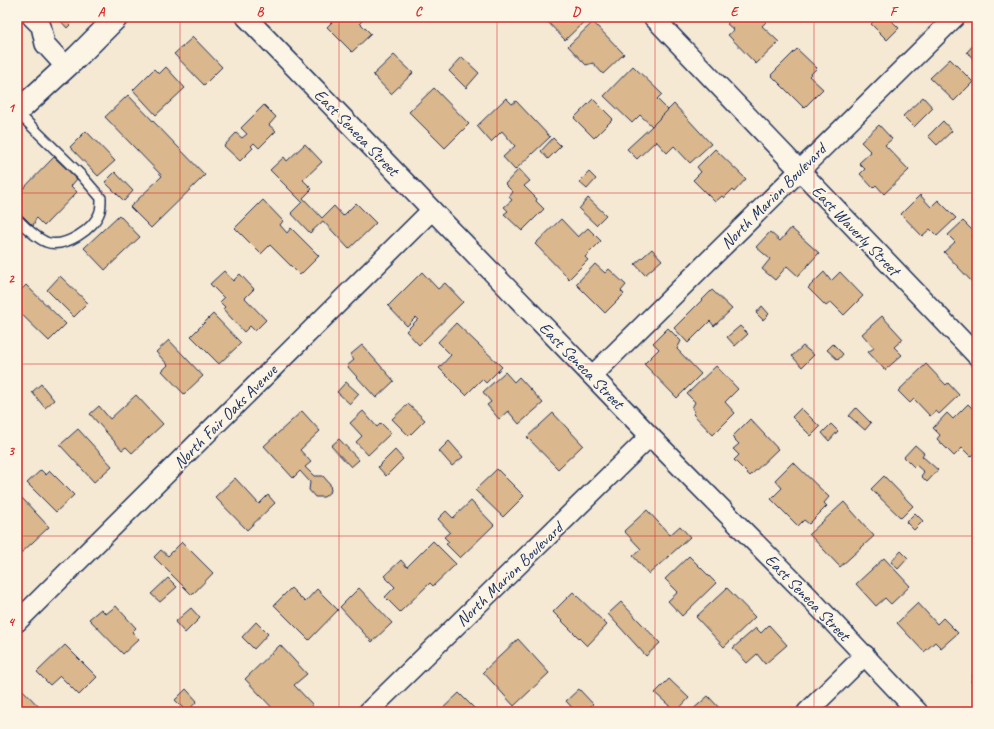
<svg xmlns="http://www.w3.org/2000/svg" width="994" height="729" viewBox="0 0 994 729" font-family="Caveat,sans-serif">
<style>
.building{fill:#dab78c;stroke:#1b2f5e}
.lines{fill:none;stroke-linecap:round;stroke-linejoin:round}
.lane-casing{stroke:#1b2f5e;stroke-width:12}
.street-casing{stroke:#1b2f5e;stroke-width:22}
.secondary-casing{stroke:#1b2f5e;stroke-width:25}
.lane{stroke:#fcf5e5;stroke-width:9}
.street{stroke:#fcf5e5;stroke-width:19}
.secondary{stroke:#fcf5e5;stroke-width:22}
.grid{fill:none;stroke:#d62828;stroke-width:1;stroke-opacity:0.55}
.labels{text-anchor:middle;stroke-width:3.5;stroke-linejoin:round;paint-order:stroke}
.street-label{font-size:17px;fill:#1b2f5e;stroke:#fcf5e5}
.neatline{fill:none;stroke:#d62828;stroke-width:1.5}
.grid-label{font-size:13px;text-anchor:middle;font-weight:bold;fill:#d62828}
</style>
<rect width="100%" height="100%" fill="#f5e9d3"/>
<filter id="ink" filterUnits="userSpaceOnUse"><feTurbulence type="fractalNoise" baseFrequency=".025" numOctaves="2"/><feDisplacementMap in="SourceGraphic" scale="8" xChannelSelector="R" yChannelSelector="G"/><feConvolveMatrix kernelMatrix="1 2 1 2 8 2 1 2 1" color-interpolation-filters="sRGB"/></filter>
<g filter="url(#ink)">
<g class="building">
<path d="M57,17H78L67,28Z"/>
<path d="M337,17H366L360,23L371,34L352,52L327,27Z"/>
<path d="M543,17H589L565,40Z"/>
<path d="M734,17H763L767,21L762,26L779,42L756,64L728,35L734,30L727,24Z"/>
<path d="M878,17H888L899,28L887,40L871,24Z"/>
<path d="M593,22L624,54L603,74L593,63L586,65L568,46Z"/>
<path d="M977,32V41L972,36Z"/>
<path d="M193,37L222,67L204,85L174,54Z"/>
<path d="M977,41V63L967,52Z"/>
<path d="M797,49L817,68L809,76L823,89L804,108L771,75Z"/>
<path d="M394,55L413,73L391,94L373,75Z"/>
<path d="M462,57L479,73L466,88L449,71Z"/>
<path d="M950,59L973,82L954,101L930,78Z"/>
<path d="M633,66L662,94L657,99L668,110L652,126L640,115L632,123L604,96Z"/>
<path d="M166,67L185,88L156,115L133,90L154,69L159,74Z"/>
<path d="M434,88L469,124L445,148L409,112Z"/>
<path d="M128,95L205,175L151,228L130,207L162,176L105,117Z"/>
<path d="M923,97L933,108L914,127L903,116Z"/>
<path d="M506,98L512,104L516,101L550,137L515,170L503,157L515,146L502,131L491,142L477,126Z"/>
<path d="M593,99L613,119L594,138L574,118Z"/>
<path d="M674,104L711,144L690,163L674,146L667,153L656,141L637,159L627,149L652,126Z"/>
<path d="M264,105L276,117L269,125L276,131L259,148L254,143L251,146L253,148L240,161L224,146L236,133L242,138L247,134L241,128Z"/>
<path d="M943,121L952,131L937,145L928,136Z"/>
<path d="M879,125L892,139L885,145L909,170L884,194L876,185L873,188L860,174L865,169L859,163L871,152L861,142Z"/>
<path d="M86,131L115,161L98,176L70,147Z"/>
<path d="M553,138L561,146L548,159L541,151Z"/>
<path d="M305,144L322,162L303,180L312,189L303,198L322,218L334,206L343,216L356,203L376,223L349,249L323,221L310,233L291,213L302,202L270,170L284,157L287,161Z"/>
<path d="M715,149L746,179L734,192L732,190L724,198L722,196L715,202L693,180L701,172L697,167Z"/>
<path d="M54,157L77,179L71,186L77,192L44,226L36,218L33,226L17,210V195Z"/>
<path d="M519,169L530,181L524,186L537,199L536,201L544,209L522,231L504,214L508,211L504,207L512,200L509,197L513,192L505,184Z"/>
<path d="M115,172L133,191L124,201L105,182Z"/>
<path d="M589,172L596,179L587,189L579,182Z"/>
<path d="M920,195L931,207L938,200L956,218L937,236L930,229L922,236L901,214Z"/>
<path d="M588,198L606,215L596,225L579,209Z"/>
<path d="M263,200L283,221L280,225L287,233L291,228L319,256L300,275L270,245L261,254L235,228Z"/>
<path d="M119,215L140,237L105,270L84,248Z"/>
<path d="M561,219L578,237L588,228L601,241L585,257L588,260L569,279L535,244Z"/>
<path d="M963,221L975,233L971,237L977,243V277L972,282L944,252L955,242L948,235Z"/>
<path d="M791,228L819,253L798,276L787,266L775,280L762,269L770,259L756,247L770,232L780,241Z"/>
<path d="M652,249L662,260L645,275L635,264Z"/>
<path d="M595,264L605,273L609,269L626,285L621,291L624,294L605,313L576,284Z"/>
<path d="M224,271L233,281L240,274L254,289L245,298L266,320L255,331L250,326L244,332L223,309L225,307L220,302L224,298L210,284Z"/>
<path d="M422,272L438,289L445,283L463,302L419,345L406,331L418,319L416,317L407,326L388,306Z"/>
<path d="M824,272L831,281L840,272L863,296L844,315L831,302L826,306L808,288Z"/>
<path d="M60,276L88,303L74,317L47,290Z"/>
<path d="M26,285L66,324L49,341L17,310V294Z"/>
<path d="M712,290L732,309L714,326L710,321L688,343L674,328Z"/>
<path d="M762,306L769,314L763,320L756,313Z"/>
<path d="M213,314L241,343L219,364L191,336Z"/>
<path d="M882,316L903,339L894,347L902,355L885,370L868,352L874,348L862,334Z"/>
<path d="M456,323L502,367L486,383L482,379L466,395L439,368L451,355L438,342Z"/>
<path d="M740,326L748,334L735,346L727,337Z"/>
<path d="M668,328L681,341L677,349L701,374L677,398L644,364L659,349L653,343Z"/>
<path d="M169,340L203,376L184,394L162,371L168,365L156,352Z"/>
<path d="M833,344L843,354L838,360L827,350Z"/>
<path d="M362,345L394,381L376,398L347,366L354,360L350,355Z"/>
<path d="M803,346L814,355L802,367L792,356Z"/>
<path d="M926,364L946,385L948,383L959,395L939,414L936,411L930,416L914,399L910,403L898,391Z"/>
<path d="M716,366L738,389L725,402L735,413L713,435L693,414L695,412L692,408L695,402L687,394Z"/>
<path d="M505,372L514,382L519,377L543,403L519,424L508,411L499,419L487,405L491,402L483,392Z"/>
<path d="M346,382L359,394L350,404L337,392Z"/>
<path d="M41,384L54,400L45,408L32,392Z"/>
<path d="M136,395L163,424L132,453L126,447L122,450L90,414L99,406L110,419Z"/>
<path d="M408,404L425,420L409,436L392,419Z"/>
<path d="M968,404L977,413V451L971,457L962,448L954,456L937,439L940,435L933,428L947,413L953,419Z"/>
<path d="M801,408L820,427L811,436L792,417Z"/>
<path d="M856,408L871,423L865,430L849,416Z"/>
<path d="M302,411L320,431L300,450L311,462L305,467L314,476H323L330,484L331,491L324,497H315L309,490L310,482L300,471L293,478L264,446Z"/>
<path d="M363,411L377,427L381,423L391,433L368,455L356,442L362,436L350,423Z"/>
<path d="M553,413L583,445L558,469L527,437Z"/>
<path d="M750,419L778,449L750,476L734,460L739,455L733,449L739,444L732,437Z"/>
<path d="M831,424L838,431L829,441L822,433Z"/>
<path d="M78,429L112,466L94,482L60,445Z"/>
<path d="M339,439L359,460L351,467L331,446Z"/>
<path d="M449,441L463,457L452,466L439,451Z"/>
<path d="M915,445L924,453L922,456L938,470L927,482L921,476L924,472L916,465L914,467L904,457Z"/>
<path d="M395,450L403,459L386,476L378,467Z"/>
<path d="M793,462L829,497L824,503L827,506L809,524L804,520L798,526L771,499L782,488L775,480Z"/>
<path d="M497,469L524,496L503,517L475,490Z"/>
<path d="M41,470L46,475L50,471L74,495L56,512L27,483Z"/>
<path d="M884,476L913,506L901,518L871,489Z"/>
<path d="M235,478L259,504L268,495L275,503L247,530L215,497Z"/>
<path d="M22,498L49,527L17,557V503Z"/>
<path d="M471,501L494,525L460,558L446,544L449,542L444,537L450,532L438,519L446,511L453,518Z"/>
<path d="M844,502L874,536L840,567L809,534Z"/>
<path d="M647,510L670,535L680,526L690,537L649,574L633,556L641,549L624,531Z"/>
<path d="M915,513L923,521L914,530L906,522Z"/>
<path d="M433,541L456,564L433,586L430,583L400,612L385,597L395,587L384,576L401,560L407,567Z"/>
<path d="M182,542L213,573L192,595L154,557L161,550L168,556Z"/>
<path d="M901,551L908,558L898,569L891,562Z"/>
<path d="M689,556L716,583L682,616L668,601L678,592L665,579Z"/>
<path d="M884,558L910,586L891,604L885,598L876,606L856,584Z"/>
<path d="M168,578L177,587L160,602L151,594Z"/>
<path d="M291,588L305,602L317,589L338,610L309,640L274,605Z"/>
<path d="M359,588L392,623L372,642L340,607Z"/>
<path d="M727,588L755,617L724,647L696,617Z"/>
<path d="M573,592L607,625L587,646L553,612Z"/>
<path d="M621,602L660,643L646,656L608,614Z"/>
<path d="M918,603L937,624L943,618L958,633L941,648L935,642L924,652L897,623Z"/>
<path d="M116,606L136,628L132,632L139,639L123,654L89,619L101,609L106,614Z"/>
<path d="M191,608L200,618L185,633L175,622Z"/>
<path d="M256,622L268,634L254,649L242,637Z"/>
<path d="M769,625L787,645L765,664L757,654L747,663L733,648L756,628L761,633Z"/>
<path d="M518,639L549,673L514,706L483,672Z"/>
<path d="M65,645L97,677L79,695L60,676L50,685L37,672Z"/>
<path d="M280,645L307,674L294,685L313,705L306,712H276L245,679Z"/>
<path d="M977,660V683L971,682Z"/>
<path d="M669,679L689,698L676,712L655,693Z"/>
<path d="M18,685L43,711L42,712H17Z"/>
<path d="M186,689L197,701L187,712L175,700Z"/>
<path d="M579,689L593,704L585,712H576L566,701Z"/>
<path d="M459,693L478,712H439Z"/>
<path d="M708,696L723,712H690Z"/>
</g>
<g class="lines">
<g class="lane-casing">
<path id="lane" d="M17,219C24,226 37,238 46,242C64,249 95,229 100,211C101,207 101,202 101,198L81,175L17,112"/>
</g>
<g class="street-casing">
<g id="street">
<path d="M32,17L41,26L45,44L66,67"/>
<path d="M246,17L650,436L808,596L918,712"/>
<path d="M653,17L977,356"/>
<path d="M593,375L955,17"/>
<path d="M17,622L432,210"/>
<path d="M368,712L650,436"/>
<path d="M807,712L865,655"/>
</g>
</g>
<g class="secondary-casing">
<path id="secondary" d="M17,112L77,57L117,17"/>
</g>
<use href="#lane" class="lane"/>
<use href="#street" class="street"/>
<use href="#secondary" class="secondary"/>
</g>
</g>
<path class="grid" d="M180,17V712M339,17V712M497,17V712M655,17V712M814,17V712M17,193H977M17,364H977M17,536H977"/>
<g class="labels">
<g class="street-label">
<text transform="translate(357 132) rotate(46)" y="6">East Seneca Street</text>
<text transform="translate(773 196) rotate(-45)" y="6">North Marion Boulevard</text>
<text transform="translate(856 230) rotate(46)" y="6">East Waverly Street</text>
<text transform="translate(582 365) rotate(46)" y="6">East Seneca Street</text>
<text transform="translate(225 416) rotate(-45)" y="6">North Fair Oaks Avenue</text>
<text transform="translate(509 574) rotate(-44)" y="6">North Marion Boulevard</text>
<text transform="translate(808 597) rotate(46)" y="6">East Seneca Street</text>
</g>
</g>
<rect width="994" height="729" fill="none" stroke="#fcf5e5" stroke-width="44"/>
<rect x="22" y="22" width="950" height="685" class="neatline"/>
<g class="grid-label">
<text x="101" y="16">A</text>
<text x="260" y="16">B</text>
<text x="418" y="16">C</text>
<text x="576" y="16">D</text>
<text x="734" y="16">E</text>
<text x="893" y="16">F</text>
<text x="11" y="112">1</text>
<text x="11" y="283">2</text>
<text x="11" y="455">3</text>
<text x="11" y="626">4</text>
</g>
</svg>
